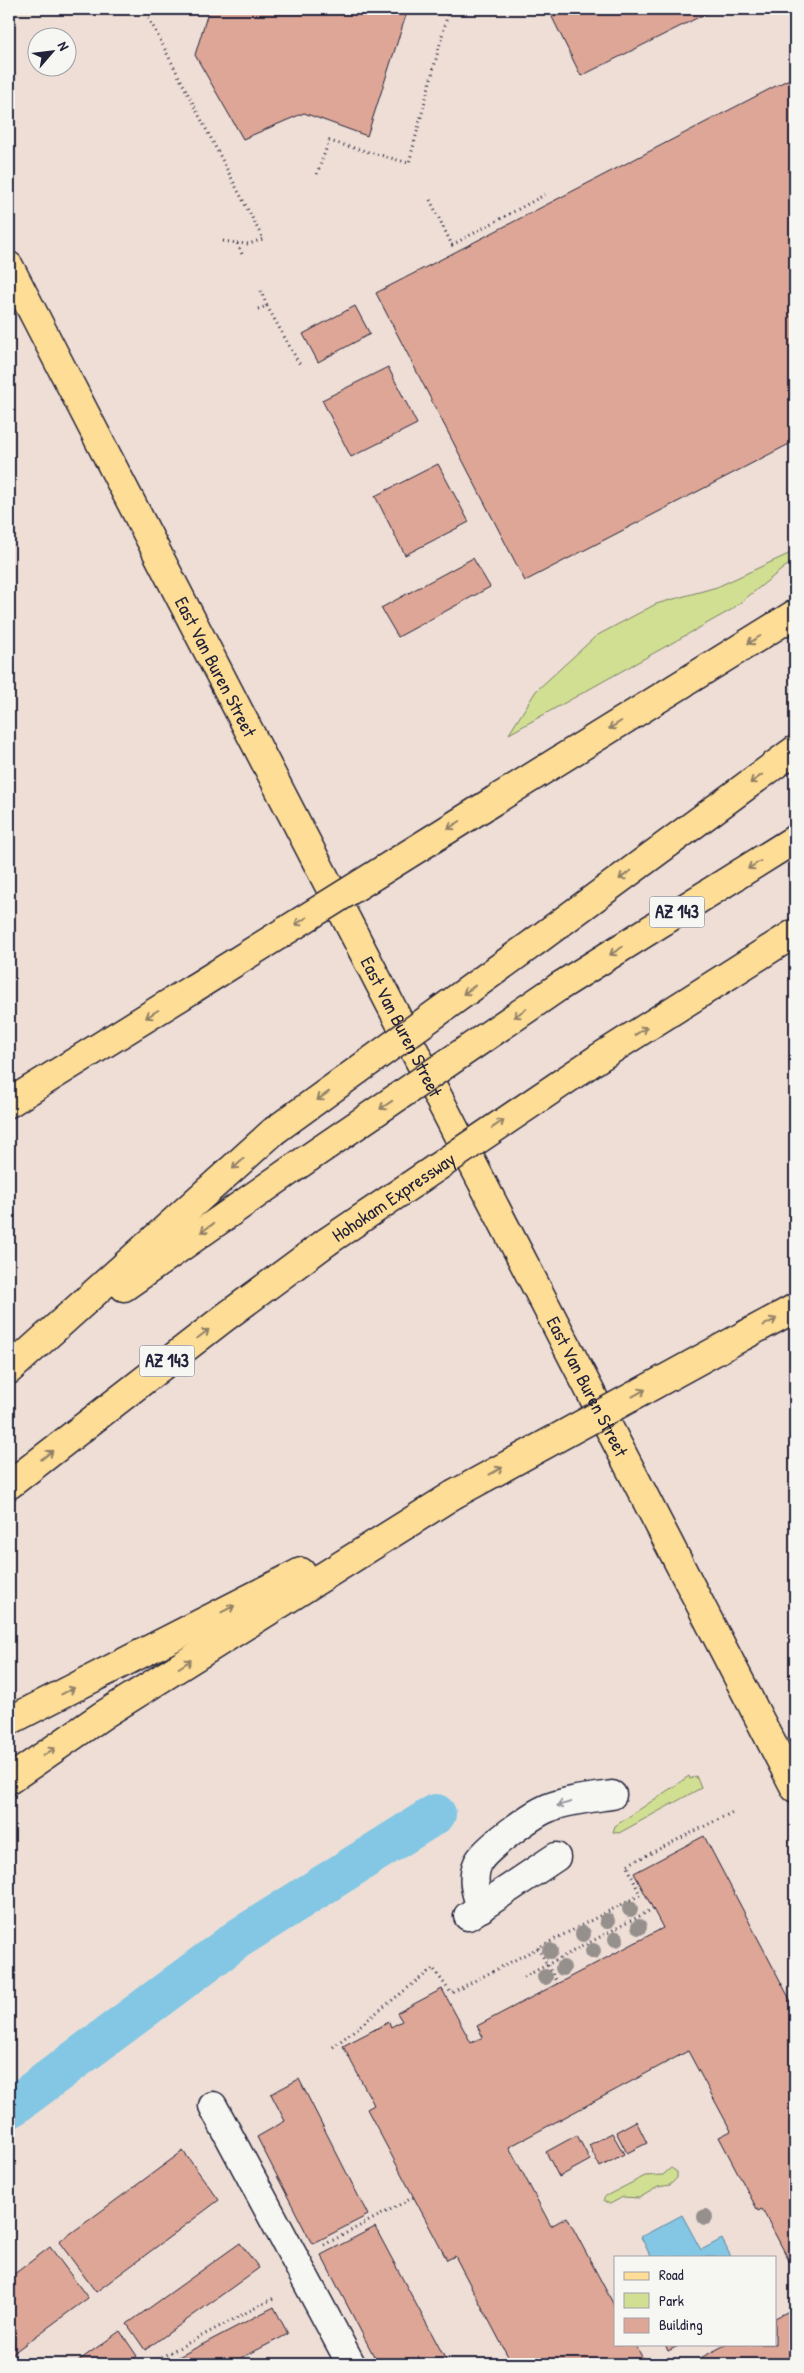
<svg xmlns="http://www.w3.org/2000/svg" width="804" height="2373" viewBox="0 0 804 2373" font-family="'Patrick Hand',sans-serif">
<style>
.green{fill:#d0df92;stroke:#798066}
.water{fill:#83c7e4;stroke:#5c85a0}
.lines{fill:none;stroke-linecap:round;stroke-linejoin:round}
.canal{stroke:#83c7e4;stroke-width:40}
.building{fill:#dda696;stroke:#22223b}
.minor-casing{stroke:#22223b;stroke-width:31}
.major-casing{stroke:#22223b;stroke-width:31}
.highway-casing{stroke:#22223b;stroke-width:31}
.path{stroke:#22223b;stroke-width:3;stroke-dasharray:1 4;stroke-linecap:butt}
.minor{stroke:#f6f6f2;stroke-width:28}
.major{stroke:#fedd96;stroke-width:28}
.highway{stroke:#fedd96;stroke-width:28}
.highway-bridge-casing{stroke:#22223b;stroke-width:31;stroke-linecap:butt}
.highway-bridge{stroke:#fedd96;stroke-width:28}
.tree{fill:#96908d}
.oneway{stroke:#908068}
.oneway2{stroke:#9797a0}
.labels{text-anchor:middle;stroke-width:4;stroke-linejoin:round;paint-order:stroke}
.shield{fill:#f6f6f2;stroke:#626272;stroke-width:1}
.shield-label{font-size:18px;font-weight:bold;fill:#22223b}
.street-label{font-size:19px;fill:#22223b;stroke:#f6f6f2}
</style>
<rect width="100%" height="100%" fill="#eeded6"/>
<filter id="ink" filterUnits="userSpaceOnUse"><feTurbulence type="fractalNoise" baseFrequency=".02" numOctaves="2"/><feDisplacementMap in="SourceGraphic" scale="10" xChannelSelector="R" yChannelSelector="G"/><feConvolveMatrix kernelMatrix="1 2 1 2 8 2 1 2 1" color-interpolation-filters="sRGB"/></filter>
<g filter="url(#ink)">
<g class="green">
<path d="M795,551V559L731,610L509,734L536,691L596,636L656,604L717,587Z"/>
<path d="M689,1776L690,1779L696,1776L701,1788L619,1833L613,1832L615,1826Z"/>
<path d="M671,2168L677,2172V2178L670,2185L658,2187L639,2198L623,2197L610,2204L604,2201V2197L645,2176L663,2175Z"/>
</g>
<path class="water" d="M682,2215L701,2250L722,2239L731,2257H651L641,2237Z"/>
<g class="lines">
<path class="canal" d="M9,2109L239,1938L436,1814"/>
</g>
<g class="building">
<path d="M209,9H408L367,136L304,113L243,139L195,55Z"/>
<path d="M569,9H710L711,11L581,76L552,17Z"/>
<path d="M795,76V441L525,581L376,293Z"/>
<path d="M355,306L370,334L318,362L303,334Z"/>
<path d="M388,367L417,424L351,457L322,400Z"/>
<path d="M438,464L469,522L405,555L375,496Z"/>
<path d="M473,558L490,587L398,637L381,608Z"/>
<path d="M704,1836L795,2009V2272L762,2209L758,2211L719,2137L731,2131L688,2051L509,2147L551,2226L567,2217L615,2307V2344H635L646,2364H512L455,2256L447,2260L367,2109L374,2105L343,2046L389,2022L391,2027L402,2021L397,2013L442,1989L471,2043L483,2037L477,2026L663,1928L634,1873Z"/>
<path d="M299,2079L368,2215L312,2244L257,2137L285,2121L271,2094Z"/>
<path d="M636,2121L647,2143L627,2153L616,2132Z"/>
<path d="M612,2133L624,2154L600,2167L589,2145Z"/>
<path d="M577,2135L590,2160L559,2177L546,2152Z"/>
<path d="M183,2151L219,2200L96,2292L59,2242Z"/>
<path d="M375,2227L448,2364H378L321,2255Z"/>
<path d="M240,2243L259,2268L145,2350L127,2324Z"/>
<path d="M50,2247L88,2298L9,2356V2278Z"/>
<path d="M274,2307L288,2334L230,2364H165Z"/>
<path d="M795,2308V2364H689L727,2344H775V2318Z"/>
<path d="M120,2331L137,2356L126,2364H74Z"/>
<path d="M665,2344H682L668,2351Z"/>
</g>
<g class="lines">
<g class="minor-casing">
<g id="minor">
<path d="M481,1908C476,1893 471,1878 478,1863C484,1849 533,1814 548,1808C567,1800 591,1798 612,1795"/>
<path d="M468,1916L556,1857"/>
<path d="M213,2106L351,2364"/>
</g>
</g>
<g class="major-casing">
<g id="major">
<path id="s1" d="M9,266L795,1788"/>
</g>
</g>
<g class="highway-casing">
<g id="highway">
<path d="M495,800L795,614"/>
<path d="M536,941L795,750"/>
<path d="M560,986L795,839"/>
<path d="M600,1057L795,933"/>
<path d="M9,1103L194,988"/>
<path d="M124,1287L291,1170"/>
<path d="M745,1335L795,1308"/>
<path d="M9,1370L274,1131"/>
<path d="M9,1485L224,1318L328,1241"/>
<path d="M9,1721L301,1572"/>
<path d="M9,1780L103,1715L453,1495"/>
</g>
</g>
<g class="path">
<path d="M144,9L263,239L249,244L237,243"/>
<path d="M317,174L329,141L409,163L449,9"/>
<path d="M430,200L452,245L548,193"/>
<path d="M223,241L237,243L242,254"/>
<path d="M267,306L300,365"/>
<path d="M258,309L267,306L261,291"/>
<path d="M538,1948L558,1984"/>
<path d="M524,1977L653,1909"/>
<path d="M333,2047L433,1968L451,1993L640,1895L627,1865L735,1811"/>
<path d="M324,2245L414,2197"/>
<path d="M148,2364L276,2297"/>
</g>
<use href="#minor" class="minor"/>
<use href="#major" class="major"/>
<use href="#highway" class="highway"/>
<g class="highway-bridge-casing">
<g id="highway-bridge">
<path d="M194,988L495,800"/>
<path d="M274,1131L536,941"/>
<path d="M291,1170L560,986"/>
<path id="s2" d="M328,1241L600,1057"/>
<path d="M453,1495L745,1335"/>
</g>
</g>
<use href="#highway-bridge" class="highway-bridge"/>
</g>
<g class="tree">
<circle cx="630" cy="1909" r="8"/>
<circle cx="607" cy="1921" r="8"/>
<circle cx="639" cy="1927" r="8"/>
<circle cx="583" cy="1934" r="8"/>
<circle cx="616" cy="1939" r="8"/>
<circle cx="550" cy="1951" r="8"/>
<circle cx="593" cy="1951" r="8"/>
<circle cx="563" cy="1968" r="8"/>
<circle cx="545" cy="1977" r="8"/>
<circle cx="705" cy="2217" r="8"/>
</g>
<defs><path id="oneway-shaft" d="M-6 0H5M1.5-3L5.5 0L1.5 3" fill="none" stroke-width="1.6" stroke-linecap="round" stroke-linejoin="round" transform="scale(1.25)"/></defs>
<g class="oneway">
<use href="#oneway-shaft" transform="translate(754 640) rotate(148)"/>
<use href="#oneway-shaft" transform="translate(615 725) rotate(148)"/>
<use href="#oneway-shaft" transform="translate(756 779) rotate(144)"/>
<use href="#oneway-shaft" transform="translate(454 825) rotate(148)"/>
<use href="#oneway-shaft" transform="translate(754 865) rotate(148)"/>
<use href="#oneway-shaft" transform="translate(625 875) rotate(144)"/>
<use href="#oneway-shaft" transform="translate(301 921) rotate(148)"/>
<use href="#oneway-shaft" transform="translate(616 951) rotate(148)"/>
<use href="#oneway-shaft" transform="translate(469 990) rotate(144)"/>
<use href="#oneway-shaft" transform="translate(520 1013) rotate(146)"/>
<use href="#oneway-shaft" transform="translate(152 1014) rotate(148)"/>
<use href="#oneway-shaft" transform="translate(641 1031) rotate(-33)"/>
<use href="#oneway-shaft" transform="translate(323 1096) rotate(144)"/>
<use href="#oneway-shaft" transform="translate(386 1105) rotate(146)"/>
<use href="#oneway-shaft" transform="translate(498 1124) rotate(-34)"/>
<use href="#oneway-shaft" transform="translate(238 1164) rotate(138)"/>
<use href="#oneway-shaft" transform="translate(207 1228) rotate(146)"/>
<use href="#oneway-shaft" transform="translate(770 1322) rotate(-28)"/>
<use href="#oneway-shaft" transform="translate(203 1334) rotate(-37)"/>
<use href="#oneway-shaft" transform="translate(639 1393) rotate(-29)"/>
<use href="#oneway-shaft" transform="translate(47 1455) rotate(-38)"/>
<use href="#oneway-shaft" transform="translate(496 1471) rotate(-29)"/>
<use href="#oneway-shaft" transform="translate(228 1609) rotate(-27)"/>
<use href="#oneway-shaft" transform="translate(185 1664) rotate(-32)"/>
<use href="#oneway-shaft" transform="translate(68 1691) rotate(-27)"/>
<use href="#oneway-shaft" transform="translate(49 1752) rotate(-34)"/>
</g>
<use class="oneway2" href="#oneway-shaft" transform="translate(564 1804) rotate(165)"/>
</g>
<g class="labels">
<g class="shield">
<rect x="649.5" y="896.5" width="55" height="31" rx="4"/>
<rect x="139.5" y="1345.5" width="55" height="31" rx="4"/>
</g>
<g class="shield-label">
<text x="677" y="918">AZ 143</text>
<text x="167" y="1367">AZ 143</text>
</g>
<g class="street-label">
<text dy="7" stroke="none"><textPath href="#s1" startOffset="451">East Van Buren Street</textPath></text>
<text dy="7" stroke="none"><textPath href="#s1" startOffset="856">East Van Buren Street</textPath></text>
<text dy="7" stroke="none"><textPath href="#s2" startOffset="79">Hohokam Expressway</textPath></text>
<text dy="7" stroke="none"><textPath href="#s1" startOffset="1261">East Van Buren Street</textPath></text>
</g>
</g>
<rect width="804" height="2373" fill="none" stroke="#f6f6f2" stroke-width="30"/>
<rect x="15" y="15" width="774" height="2343" fill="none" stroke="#22223b" stroke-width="2" filter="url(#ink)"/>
<rect x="614" y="2256" width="162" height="90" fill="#f6f6f2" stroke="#a1a1a9"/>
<rect x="624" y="2272" width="25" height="8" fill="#fedd96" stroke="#a1a1a9"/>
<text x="659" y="2280" font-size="15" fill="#22223b">Road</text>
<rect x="624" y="2293" width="25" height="15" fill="#d0df92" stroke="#a1a1a9"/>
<text x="659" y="2306" font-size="15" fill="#22223b">Park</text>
<rect x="624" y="2318" width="25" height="15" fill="#dda696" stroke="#a1a1a9"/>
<text x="659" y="2330" font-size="15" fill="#22223b">Building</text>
<g transform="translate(52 52) rotate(62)"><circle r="24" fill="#f6f6f2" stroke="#a1a1a9"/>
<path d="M0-4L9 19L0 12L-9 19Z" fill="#22223b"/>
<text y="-8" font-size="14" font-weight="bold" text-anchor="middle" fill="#22223b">N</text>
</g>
</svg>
